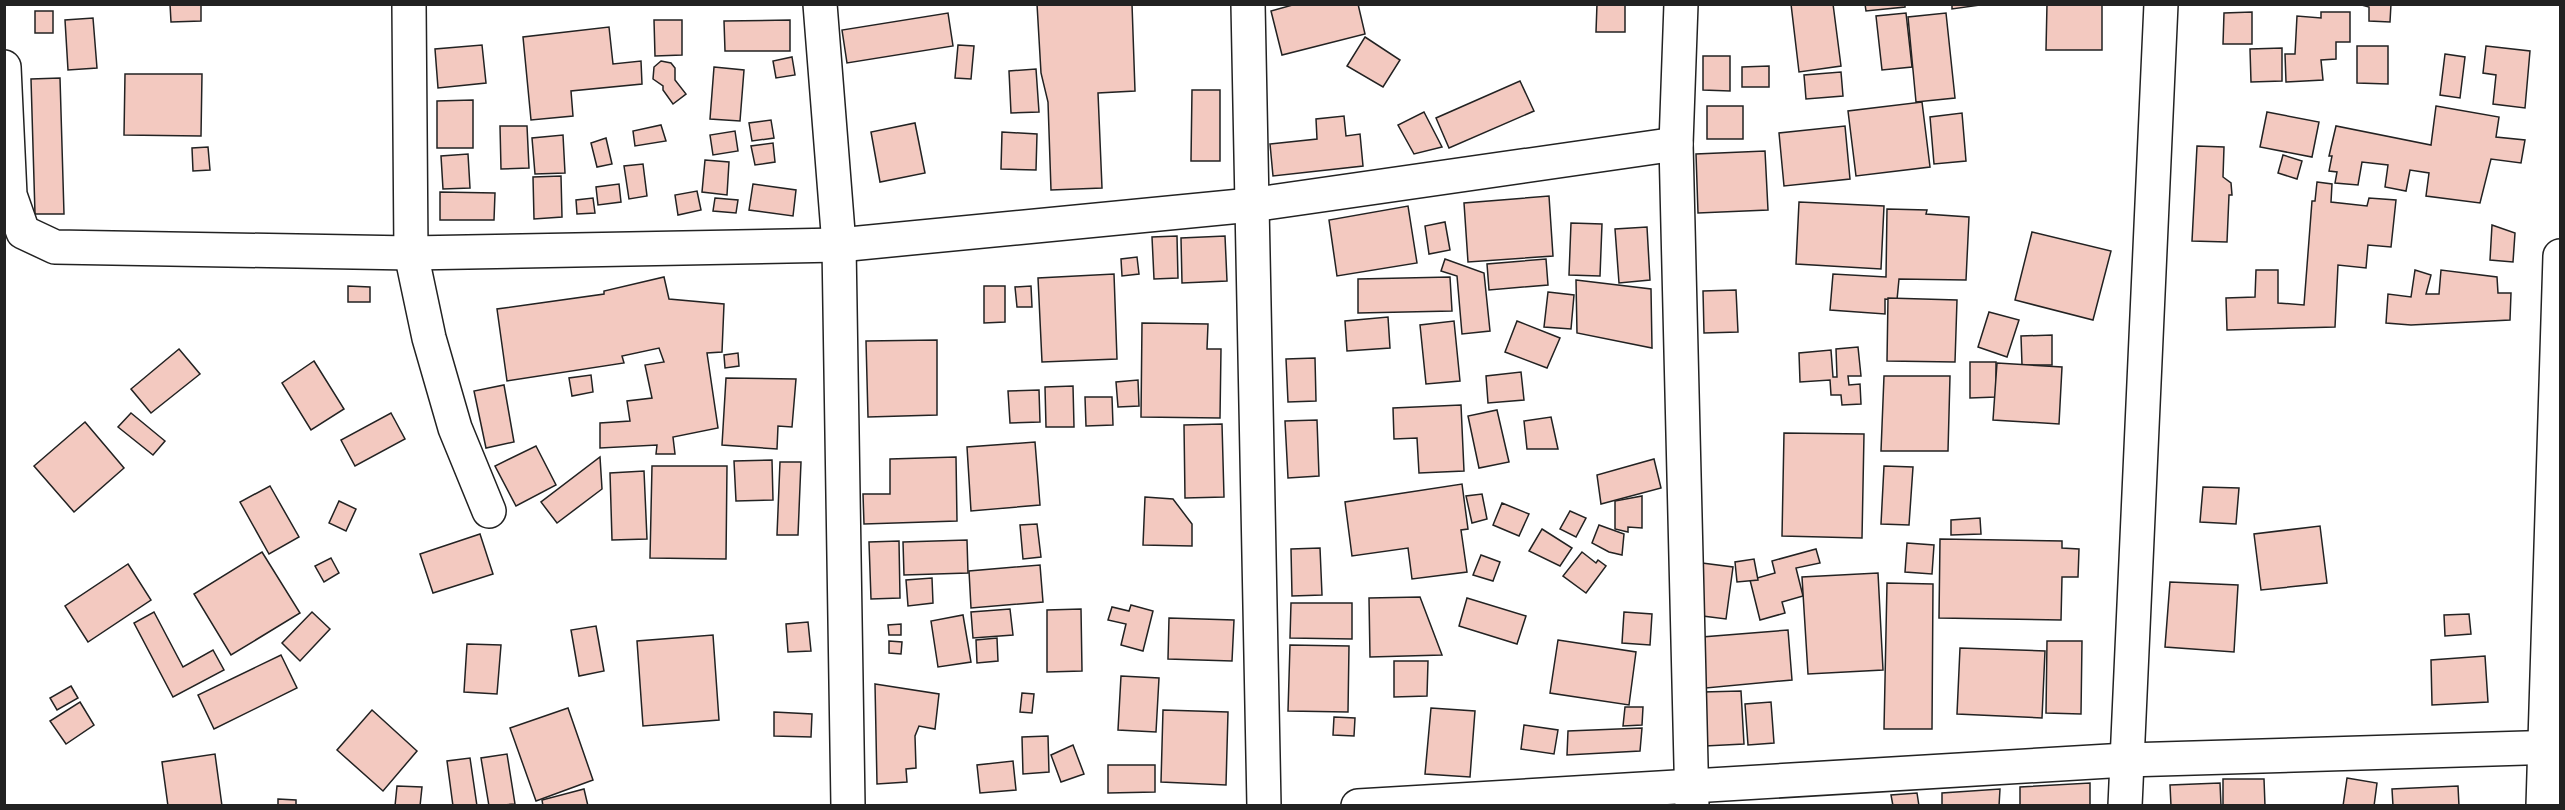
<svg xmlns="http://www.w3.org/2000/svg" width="2565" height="810" viewBox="0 0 2565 810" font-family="'Source Serif 4',serif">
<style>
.building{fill:#f3c9c0;stroke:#222;stroke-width:1.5}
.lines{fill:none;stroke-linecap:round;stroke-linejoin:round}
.minor-casing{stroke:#222;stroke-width:36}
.minor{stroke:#fff;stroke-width:33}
</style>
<rect width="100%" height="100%" fill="#fff"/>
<g class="building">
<path d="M170,4H201V21L171,22Z"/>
<path d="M1037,4H1132L1135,91L1098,93L1102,188L1051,190L1048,102L1041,73Z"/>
<path d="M1296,4H1358L1365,34L1282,55L1271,11Z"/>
<path d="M1597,4H1625V32H1596Z"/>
<path d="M1791,4H1833L1841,66L1799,72Z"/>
<path d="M1865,4H1905V7L1866,11Z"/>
<path d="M1952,4H1987L1952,9Z"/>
<path d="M2047,4H2102V50H2046Z"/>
<path d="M2358,4H2391L2390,22L2369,21V7Z"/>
<rect x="35" y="11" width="18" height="22"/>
<path d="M2252,12V44H2223L2224,13Z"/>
<path d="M2321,12H2350V42H2336V59L2321,60L2323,80L2286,82L2285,54H2295L2297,16L2321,18Z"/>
<path d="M948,13L953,46L847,63L842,30Z"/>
<path d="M1906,13L1912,67L1882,70L1876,16Z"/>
<path d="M1946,13L1955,98L1916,102L1908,17Z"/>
<path d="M93,18L97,68L68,70L65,20Z"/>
<path d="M654,20H682V55L655,56Z"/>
<path d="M790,20V51H725L724,21Z"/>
<path d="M609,27L613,64L641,61L642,84L571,91L573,116L531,120L523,37Z"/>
<path d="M1365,37L1400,60L1383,87L1347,66Z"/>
<path d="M482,45L486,83L438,88L435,49Z"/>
<path d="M958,45L974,46L971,79L955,78Z"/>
<path d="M2357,46H2388V84L2357,83Z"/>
<path d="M2486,46L2530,51L2525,108L2493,104L2496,75L2483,73Z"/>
<path d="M2282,48V81L2251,82L2250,49Z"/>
<path d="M2445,54L2465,57L2460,98L2440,95Z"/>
<path d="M1703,56H1730V91L1703,90Z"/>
<path d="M792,57L795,75L776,78L773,61Z"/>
<path d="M661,61L671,63L675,68V80L686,94L673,104L663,90V86L653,79L654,67Z"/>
<path d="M1769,66V87H1742V67Z"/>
<path d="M714,67L744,70L740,121L710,119Z"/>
<path d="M1036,69L1039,112L1011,113L1009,71Z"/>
<path d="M1841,72L1843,96L1806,99L1804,75Z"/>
<path d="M125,74H202L201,136L124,135Z"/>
<path d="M60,78L64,214H35L31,79Z"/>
<path d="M1520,81L1534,111L1449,148L1436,118Z"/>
<path d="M1192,90H1220V161H1191Z"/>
<path d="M473,100V148H437V101Z"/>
<path d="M1922,102L1930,167L1856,176L1848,111Z"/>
<rect x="1707" y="106" width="36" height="33"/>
<path d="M2436,106L2499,117L2496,137L2525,140L2521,163L2491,159L2480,203L2426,196L2429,173L2410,170L2406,191L2385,187L2388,165L2362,162L2358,185L2335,183L2337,172L2329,171L2332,156H2329L2336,126L2431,145Z"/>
<path d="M1424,112L1442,147L1414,154L1398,125Z"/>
<path d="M2267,112L2319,122L2312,157L2260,147Z"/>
<path d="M1962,113L1966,161L1934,164L1930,117Z"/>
<path d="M1344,116L1346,136L1360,134L1363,166L1273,176L1270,144L1317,139L1316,119Z"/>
<path d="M771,120L774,138L752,141L749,123Z"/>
<path d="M915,123L925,173L880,182L871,132Z"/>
<path d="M661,125L666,141L635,146L633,131Z"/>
<path d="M500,126H527L529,168L501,169Z"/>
<path d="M1845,126L1850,179L1784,186L1779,133Z"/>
<path d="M735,131L738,151L713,155L710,135Z"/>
<path d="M1002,132L1037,134L1036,170L1001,169Z"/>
<path d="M563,135L565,173L535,174L532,138Z"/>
<path d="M606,138L612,164L597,167L591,143Z"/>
<path d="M773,143L775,162L755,165L751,146Z"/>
<path d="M2197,146L2224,147L2223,177L2231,183L2232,195H2229L2227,242L2192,241Z"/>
<path d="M208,147L210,170L193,171L192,148Z"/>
<path d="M1765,151L1768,210L1698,213L1696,154Z"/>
<path d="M468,154L470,188L443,189L441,156Z"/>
<path d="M2283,155L2302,161L2297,179L2278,173Z"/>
<path d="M705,160L729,162L727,195L702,192Z"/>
<path d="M643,164L647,196L629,199L624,166Z"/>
<path d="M561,176L562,217L534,219L533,177Z"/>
<path d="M2317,182L2332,184L2331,202L2367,206L2369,198L2396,200L2391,247L2368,245L2366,268L2338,265L2335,327L2227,330L2226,298L2255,297L2256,270H2278V303L2304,305L2312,201H2315Z"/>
<path d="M619,184L621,202L598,205L596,187Z"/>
<path d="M753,184L796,190L793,216L749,210Z"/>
<path d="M697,191L701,210L678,215L675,195Z"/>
<path d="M440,192L495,193L494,220H440Z"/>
<path d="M1549,196L1553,256L1468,262L1464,203Z"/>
<path d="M593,198L595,213L577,214L576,200Z"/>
<path d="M715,198L738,200L736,213L713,211Z"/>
<path d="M1799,202L1884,206L1881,269L1796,264Z"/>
<path d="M1408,206L1417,263L1337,276L1329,220Z"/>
<path d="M1887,209L1927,210L1926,214L1969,217L1966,280L1899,279L1897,300L1885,299V314L1830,310L1833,274L1886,277Z"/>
<path d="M1445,222L1450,250L1429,254L1425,226Z"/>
<path d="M1571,223L1602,224L1600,276L1569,275Z"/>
<path d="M2492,225L2515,233L2513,262L2490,260Z"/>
<path d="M1647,227L1650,280L1619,283L1615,229Z"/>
<path d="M2032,232L2111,251L2093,320L2015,300Z"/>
<path d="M1177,236L1178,278L1154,279L1152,237Z"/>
<path d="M1225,236L1227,281L1182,283L1181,238Z"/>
<path d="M1137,257L1139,274L1122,276L1121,259Z"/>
<path d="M1445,259L1484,273L1490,331L1462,334L1457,276L1441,271Z"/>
<path d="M1546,259L1548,285L1489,290L1487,264Z"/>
<path d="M2415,270L2431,275L2426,294H2439L2441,270L2497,277L2498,293H2511L2510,320L2411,325L2386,323L2388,294L2411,297Z"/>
<path d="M1114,274L1117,359L1042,362L1038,278Z"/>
<path d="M664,277L669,299L724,304L722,352L707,353L718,428L673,437L675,454H656L657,445L600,448V423L630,421L627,401L652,398L645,365L664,362L659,348L622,356L624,363L507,381L497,309L604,294V291Z"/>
<path d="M1450,277L1452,311L1358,313V279Z"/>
<path d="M1576,280L1651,289L1652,348L1577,333Z"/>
<path d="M348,286L370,287V302H348Z"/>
<path d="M984,286H1005V322L984,323Z"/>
<path d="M1031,286L1032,307H1017L1015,287Z"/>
<path d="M1736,290L1738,332L1704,333L1703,291Z"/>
<path d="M1548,292L1574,295L1571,329L1544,327Z"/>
<path d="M1888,298L1957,300L1955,362L1887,361Z"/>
<path d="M1989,312L2019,320L2007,357L1978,347Z"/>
<path d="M1388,317L1390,348L1347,351L1345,321Z"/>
<path d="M1454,321L1460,381L1426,384L1420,325Z"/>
<path d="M1517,321L1560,338L1547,368L1505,352Z"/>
<path d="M1142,323L1208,324L1207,349H1221L1220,418L1141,417Z"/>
<path d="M2052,335V365H2022L2021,336Z"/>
<path d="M937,340V415L868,417L866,341Z"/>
<path d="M1858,347L1861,376H1848L1849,385L1860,384L1861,404L1842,405L1841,395H1831L1830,380L1800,382L1799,353L1831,350L1833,377H1837L1836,349Z"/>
<path d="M179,349L200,374L151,413L131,389Z"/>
<path d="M738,353L739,366L725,368L724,355Z"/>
<path d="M1315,358L1316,401L1288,402L1286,359Z"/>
<path d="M314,361L344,409L311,430L282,383Z"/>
<path d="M1970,362H1996V397L1970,398Z"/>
<path d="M1997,363L2062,367L2059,424L1993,420Z"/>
<path d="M1521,372L1524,400L1488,403L1486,376Z"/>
<path d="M591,375L593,392L572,396L569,378Z"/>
<path d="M1884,376H1950L1948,451H1881Z"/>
<path d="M726,378L796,379L792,427L778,426L777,449L722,445Z"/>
<path d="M1138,380L1139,406L1118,407L1116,382Z"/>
<path d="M504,385L514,442L486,448L474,391Z"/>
<path d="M1073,386L1074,427H1046L1045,387Z"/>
<path d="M1039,390L1040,422L1010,423L1008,391Z"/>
<path d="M1085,397H1112L1113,425L1086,426Z"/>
<path d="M1461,405L1464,471L1419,473L1417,438L1394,439L1393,408Z"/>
<path d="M1497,410L1509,462L1479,468L1468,416Z"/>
<path d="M131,413L165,441L153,455L118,427Z"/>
<path d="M391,413L405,439L355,466L341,440Z"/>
<path d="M1551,417L1558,449H1527L1524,421Z"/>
<path d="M1317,420L1319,476L1288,478L1285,421Z"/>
<path d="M85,422L124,468L74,512L34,466Z"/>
<path d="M1222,424L1224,497L1185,498L1184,425Z"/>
<path d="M1784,433L1864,434L1862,538L1782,536Z"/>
<path d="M1035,442L1040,505L971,511L967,447Z"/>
<path d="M536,446L556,485L516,506L495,466Z"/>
<path d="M600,457L602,489L557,523L541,502Z"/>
<path d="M956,457L957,521L864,524L863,494H890V459Z"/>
<path d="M1654,459L1661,488L1601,504L1597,475Z"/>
<path d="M772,460L773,500L736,501L734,461Z"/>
<path d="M780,462H801L798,535H777Z"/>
<path d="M652,466H727L726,559L650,558Z"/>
<path d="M1884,466L1913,467L1909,525L1881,524Z"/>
<path d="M644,471L647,539L612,540L610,473Z"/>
<path d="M1462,484L1468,529L1461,530L1467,572L1412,579L1408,548L1352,556L1345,502Z"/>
<path d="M270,486L299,537L269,554L240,502Z"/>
<path d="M2203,487L2239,488L2236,524L2200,522Z"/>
<path d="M1482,494L1487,519L1472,523L1466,496Z"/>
<path d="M1642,496V528L1628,527V532L1615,529V501Z"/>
<path d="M1145,497L1173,499L1192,524V546L1143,545Z"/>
<path d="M339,501L356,509L346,531L329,523Z"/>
<path d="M1502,503L1529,514L1519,536L1493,525Z"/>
<path d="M1570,511L1586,518L1576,537L1560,529Z"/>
<path d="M1980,518L1981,534L1951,535V520Z"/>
<path d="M1037,524L1041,557L1023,559L1020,525Z"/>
<path d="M1599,525L1624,534L1622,555L1609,552L1592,543Z"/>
<path d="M2320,526L2327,583L2261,590L2254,534Z"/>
<path d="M1542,529L1572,548L1560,566L1529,551Z"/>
<path d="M480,534L493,574L433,593L420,554Z"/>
<path d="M1940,539L2062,541V548L2079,549L2078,577H2062L2061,620L1939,618Z"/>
<path d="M967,540L968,573L904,575L903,542Z"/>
<path d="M899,541L900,598L871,599L869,542Z"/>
<path d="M1907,543L1934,545L1932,574L1905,572Z"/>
<path d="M1320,548L1322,595L1292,596L1291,549Z"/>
<path d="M1816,549L1820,563L1796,568L1803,596L1782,602L1785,613L1760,620L1750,580L1775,573L1772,561Z"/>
<path d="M262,552L300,613L231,655L194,594Z"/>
<path d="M1582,552L1596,563L1598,560L1606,566L1586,593L1563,576Z"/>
<path d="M1481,555L1500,562L1493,581L1473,575Z"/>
<path d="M331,558L339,573L324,582L315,566Z"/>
<path d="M1754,559L1758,580L1737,582L1735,562Z"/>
<path d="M1702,563L1733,567L1726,619L1695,615Z"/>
<path d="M128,564L151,600L88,642L65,606Z"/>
<path d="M1040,565L1043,602L971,608L969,571Z"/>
<path d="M1878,573L1883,670L1808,674L1802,577Z"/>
<path d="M932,578L933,603L908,606L906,580Z"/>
<path d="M2170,582L2238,585L2234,652L2165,647Z"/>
<path d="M1887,583L1933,584L1932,729H1884Z"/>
<path d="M1420,597L1442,655L1370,657L1369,598Z"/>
<path d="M1467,598L1526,616L1517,644L1459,626Z"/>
<path d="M1291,603H1352V639L1290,638Z"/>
<path d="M1131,605L1153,611L1143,651L1121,645L1126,624L1108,620L1112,607L1129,611Z"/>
<path d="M1010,609L1013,635L973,638L971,612Z"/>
<path d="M1081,609L1082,671L1047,672V610Z"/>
<path d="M154,612L183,667L213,650L224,670L173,697L134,623Z"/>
<path d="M312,612L330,629L300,661L282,643Z"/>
<path d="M1624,612L1652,614L1650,645L1622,643Z"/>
<path d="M2469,614L2471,634L2445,636L2444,615Z"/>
<path d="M963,615L971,662L938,667L931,621Z"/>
<path d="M1169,618L1234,620L1232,661L1168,659Z"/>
<path d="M808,622L811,651L788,652L786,624Z"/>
<path d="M901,624V635H889L888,625Z"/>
<path d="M596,626L604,671L579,676L571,630Z"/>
<path d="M1788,630L1792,680L1706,688L1702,637Z"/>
<path d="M713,635L719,720L643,726L637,641Z"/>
<path d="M997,638L998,661L977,663L976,640Z"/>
<path d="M1558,640L1636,652L1629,705L1550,693Z"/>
<path d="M889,641L902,642L901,654L889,653Z"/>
<path d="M2047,641H2082L2081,714L2046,713Z"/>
<path d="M467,644L501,645L497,694L464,692Z"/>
<path d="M1290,645L1349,646L1348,712L1288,711Z"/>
<path d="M1960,648L2045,651L2042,718L1957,714Z"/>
<path d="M281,655L297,688L214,729L198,695Z"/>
<path d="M2485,656L2488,702L2432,705L2431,660Z"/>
<path d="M1394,661H1428L1427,696L1394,697Z"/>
<path d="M1121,676L1159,678L1156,732L1118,730Z"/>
<path d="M875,684L939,694L935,729L919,726L915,736L916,768L906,769L907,782L877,784Z"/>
<path d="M71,686L78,698L57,710L50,698Z"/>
<path d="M1741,691L1744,744L1705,746L1703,692Z"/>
<path d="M1022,693L1034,694L1032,713L1020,712Z"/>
<path d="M80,702L94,725L66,744L50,721Z"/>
<path d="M1771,702L1774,743L1748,745L1745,704Z"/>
<path d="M1625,707H1643L1642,725L1623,726Z"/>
<path d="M568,708L593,780L536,801L510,728Z"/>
<path d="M1431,708L1475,711L1470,777L1425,774Z"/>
<path d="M372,710L417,751L383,791L337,750Z"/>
<path d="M1163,710L1228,712L1226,785L1161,782Z"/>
<path d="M774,712L812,714L811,737L774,736Z"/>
<path d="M1334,717L1355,718L1354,736L1333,735Z"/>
<path d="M1524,725L1558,730L1554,754L1521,749Z"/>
<path d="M1642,728L1640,751L1567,755L1568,731Z"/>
<path d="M1048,736L1049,772L1023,774L1022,737Z"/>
<path d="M1073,745L1084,774L1061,782L1051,755Z"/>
<path d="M215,754L222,806H168L162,762Z"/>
<path d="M507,754L515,804L489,806L481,758Z"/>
<path d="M470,758L477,806H453L447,761Z"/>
<path d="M1013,761L1016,790L980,793L977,765Z"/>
<path d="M1108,765H1155V792L1108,793Z"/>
<path d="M2347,778L2377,783L2374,806H2343Z"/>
<path d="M2223,779H2264L2265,806H2223Z"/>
<path d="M2090,783V806H2020V787Z"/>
<path d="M2220,783L2221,806H2171L2170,785Z"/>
<path d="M397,786L422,787L420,806H395Z"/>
<path d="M2458,786L2459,806H2393L2392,789Z"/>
<path d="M584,789L588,806H543L542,800Z"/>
<path d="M2000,789L1999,806H1942V793Z"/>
<path d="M1917,793L1919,806H1893L1891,795Z"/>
<path d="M278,799L296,800V806H278Z"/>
</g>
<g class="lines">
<g class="minor-casing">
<g id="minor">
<path d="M409,4L411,253L429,338L455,428L489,511"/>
<path d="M820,4L839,245L848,806"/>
<path d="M1248,4L1264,806"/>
<path d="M1681,4L1676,144L1692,806"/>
<path d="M4,67L10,195L23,232L55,247L411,253L839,245L1251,205L1676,144"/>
<path d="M1358,806L2126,760L2560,747"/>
<path d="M2125,806L2161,4"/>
<path d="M2543,806L2560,256"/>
</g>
</g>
<use href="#minor" class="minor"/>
</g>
<rect width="2565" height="810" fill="none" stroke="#222222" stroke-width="12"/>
</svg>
